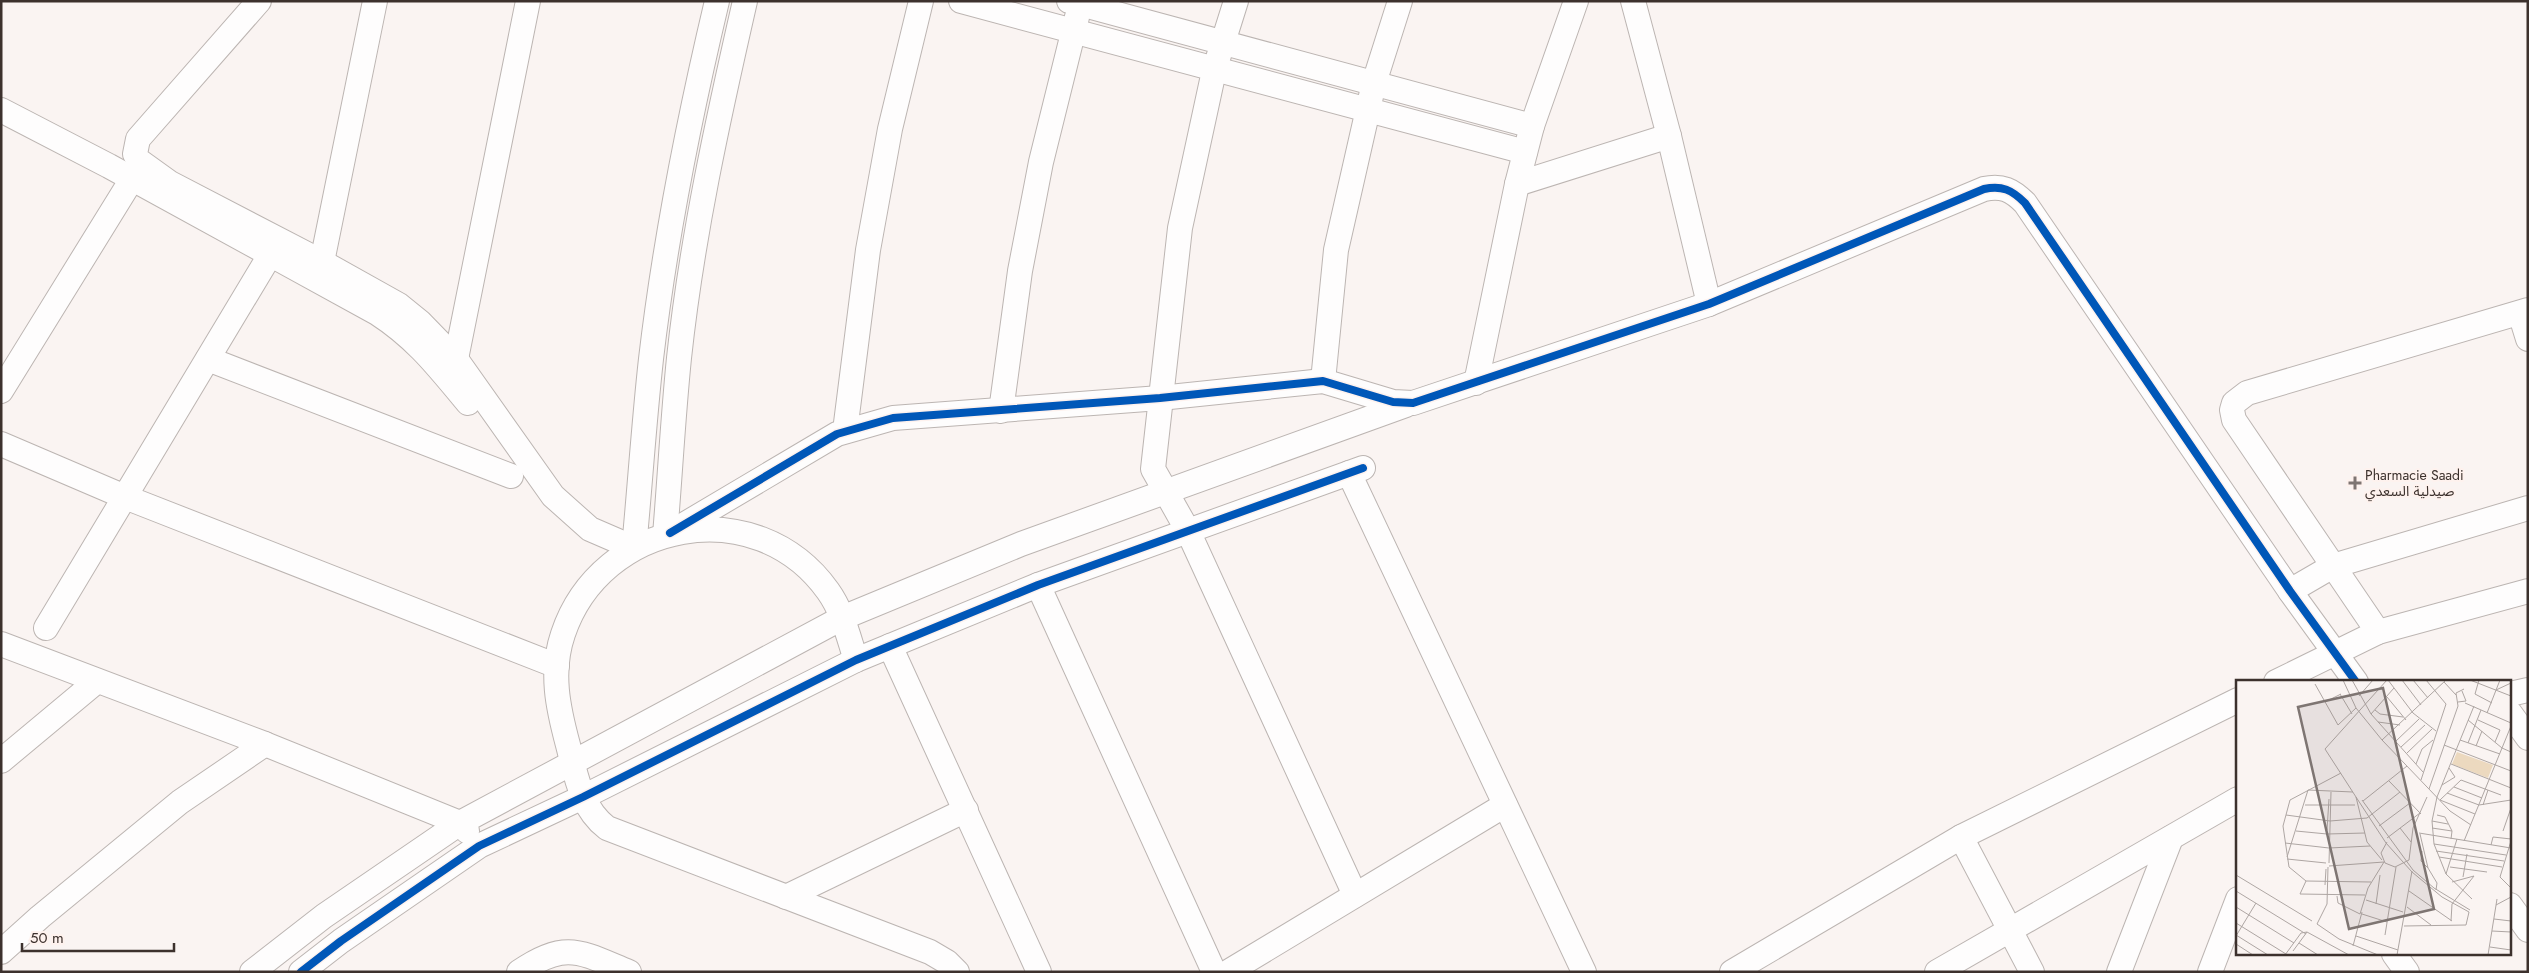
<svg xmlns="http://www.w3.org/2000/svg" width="2529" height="973" viewBox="0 0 2529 973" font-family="Jost,'Noto Sans Arabic',sans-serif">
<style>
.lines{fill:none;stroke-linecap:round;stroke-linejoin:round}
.minor-casing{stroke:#bcb5b2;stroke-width:26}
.minor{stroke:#fefdfd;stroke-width:24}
.cycleway-casing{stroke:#fef2ee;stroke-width:11}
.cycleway{stroke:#0057b8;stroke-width:8}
.poi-dot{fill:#7e7572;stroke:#fef2ee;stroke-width:2}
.labels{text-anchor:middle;stroke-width:4;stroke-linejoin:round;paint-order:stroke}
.poi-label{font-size:14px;fill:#3c312d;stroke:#fef2ee;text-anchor:start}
.inset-road{fill:none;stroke:#aea6a3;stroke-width:1}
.view{fill:#7e7572;fill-opacity:0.15;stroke:#7e7572;stroke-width:2.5}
.inset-edge{fill:none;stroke:#3c312d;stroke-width:2.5}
</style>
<rect width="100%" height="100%" fill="#faf4f2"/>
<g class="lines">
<g class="minor-casing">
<g id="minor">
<path d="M259,1L138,139L135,154L138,160L170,183L322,262L399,305L420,322L456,359L553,496L590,529L634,548"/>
<path d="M961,1L1525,152"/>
<path d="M1069,1L1532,126"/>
<path d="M1236,1L1214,71L1180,228L1153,469L1188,531L1355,895"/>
<path d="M1633,1L1669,136L1709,304"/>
<path d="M1,110L109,166L377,313C417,339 438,367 468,403"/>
<path d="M1517,184L1669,136"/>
<path d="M322,262L375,1"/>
<path d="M2520,313L2528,339"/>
<path d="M208,359L511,476"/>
<path d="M456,359L528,1"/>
<path d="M1323,381L1336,250L1374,83L1400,1"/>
<path d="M1476,383L1517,184L1532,126L1576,1"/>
<path d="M1,391L132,179"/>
<path d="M1001,411L1020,271L1041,162L1077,17"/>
<path d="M845,431L868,250L890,129L921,1"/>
<path d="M1,444L125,497L557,666"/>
<path d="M1349,473L1584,972"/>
<path d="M670,533L837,434L893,418L1160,398L1323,381L1393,402L1413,403L1709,304L1984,189C2002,185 2012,190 2025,203L2290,591L2356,682"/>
<path d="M665,535C670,476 673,417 679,358C692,237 718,119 745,1"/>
<path d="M634,548C640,485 644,422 651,359C665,239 689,119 717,1"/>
<path d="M1038,585L1214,972"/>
<path d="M2290,591L2333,566L2528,508"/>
<path d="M46,628L270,255"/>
<path d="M2378,632L2234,420L2232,410L2234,403L2247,393L2528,310"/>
<path d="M1,644L265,744L460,823L467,831"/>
<path d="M890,646L1039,972"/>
<path d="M856,660C848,636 843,612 828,591C756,490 601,520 563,634C550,672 558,708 568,745C576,776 581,808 607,828L930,952L947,962L957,972"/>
<path d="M2276,682L2378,632L2528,591"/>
<path d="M2510,694L2528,690"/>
<path d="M2510,713L2528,738"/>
<path d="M1,761L97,681"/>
<path d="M1961,837L2032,972"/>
<path d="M786,897L966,810"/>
<path d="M2510,905L2528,930"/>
<path d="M1,952L40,917L180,802L265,744"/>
<path d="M2394,954L2407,972"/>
<path d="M252,972L324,916L460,823L842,618L1021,544L1406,405"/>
<path d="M301,972L341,941L479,846L583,797L856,660L1038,585L1363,468"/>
<path d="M519,972C566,940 580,952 629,972"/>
<path d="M1228,972L1505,805"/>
<path d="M1732,972L1961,837L2238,700"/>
<path d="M1937,972L2238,799"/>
<path d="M2119,972L2171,838"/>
<path d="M2210,972L2238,899"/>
</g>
</g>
<use href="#minor" class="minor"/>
<g class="cycleway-casing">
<g id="cycleway">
<path d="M670,533L837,434L893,418L1160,398L1323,381L1393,402L1413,403L1709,304L1984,189C2002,185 2012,190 2025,203L2290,591L2356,682"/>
<path d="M301,972L341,941L479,846L583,797L856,660L1038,585L1363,468"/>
</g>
</g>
<use href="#cycleway" class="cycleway"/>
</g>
<path class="poi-dot" d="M2352.5 475.5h5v5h5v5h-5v5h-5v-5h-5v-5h5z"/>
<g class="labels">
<g class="poi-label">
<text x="2365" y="480">Pharmacie Saadi<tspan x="2365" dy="16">صيدلية السعدي</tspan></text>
</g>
</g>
<g transform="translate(2236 680)">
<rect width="275" height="275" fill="#faf4f2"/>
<path d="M221,72L257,85L252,98L216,84Z" fill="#ecd9bf"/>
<path class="inset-road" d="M107,0L120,28L146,60L214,131L235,145M116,0L135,34L187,92M152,0L177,33L200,51M166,0L185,25M177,0L192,18M234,0L275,16M243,0L239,14L256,23M208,2L220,15M79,4L102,45L120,28M260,10L275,3M104,14L116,34M123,16L137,0M151,17L170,40M89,22L105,14M222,22L230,21L226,11M229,23L275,43M139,30L144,34L167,37M251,33L264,0M135,34L158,8M232,40L266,68L275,72M242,40L264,50L259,62M142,42L164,45M146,60L210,0M224,60L264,74M160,61L183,39M232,63L245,30M208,65L275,91M240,66L246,51M165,67L189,45M171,73L196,49M180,84L186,69L197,60M215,84L275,108M105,93L54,120L47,146L53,187L70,201L135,202M185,100L210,24L190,0M153,101L185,134M206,105L219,97L213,88M218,107L246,118M193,109L222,26L220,13L228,9M72,110L117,112M211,113L243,125L275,120M120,117L150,163L176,192L206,217L233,232L230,245L168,246M126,120L177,190L198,208L234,230M127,121L171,86M69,125H119M247,125L252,110M239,134L204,120L225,100L265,115M50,135L94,141L131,138L164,112M201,135L209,137L216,151L215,159M196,141L212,144M143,146L174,123M164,148L175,162M196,148L216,151M91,150L93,119M60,151L91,154L129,153M267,151L275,128M183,153L275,168M184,154L192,188L201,203L200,210M151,158L184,133M228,161L275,46M275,161L264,197L275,208M151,162L145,173L149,183L159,187L173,180L177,148L191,117M49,163L93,168L134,166M198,164L270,175M255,165L257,157L275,159M186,171L185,181L192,188M200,171L268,181M51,177L72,110M203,177L266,187M51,179L90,183M146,180L131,162L120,117L89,69L151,0M93,183L95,112M93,186L148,182M214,187L251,192M210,194L221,159M0,195L76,241M227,197L231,174M70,201L64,214L129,215M89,205L90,189M0,211L70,254M173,211L216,241M101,216L102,223L124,234L132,208L148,182M236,219L210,194L198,164L196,141L201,117L238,26M130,220L167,232M140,224L144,195M260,225L275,217M0,227L58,263M171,227L195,245M126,234L151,242M258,239L275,241M215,241L216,224L238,196L216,202M0,243L50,274M81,244L91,224L92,187M81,244L103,259L142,275M256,251L275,252M0,255L32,275M149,255L160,187M0,256L20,223M120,256L162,270M63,263L82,275M0,264L17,275M117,266L126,232M254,267L275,270M57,271L71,252M49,275L65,253L71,252L113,275M161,275L176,191M252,275L261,219"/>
<path class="view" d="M147,8L198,229L113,249L62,27Z"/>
<rect width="275" height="275" class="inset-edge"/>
</g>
<rect width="2529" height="973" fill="none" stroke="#3c312d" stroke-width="5"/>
<path d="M22 943v8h152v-8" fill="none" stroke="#3c312d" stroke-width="2.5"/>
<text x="30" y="943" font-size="15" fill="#3c312d" stroke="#fef2ee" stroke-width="4" paint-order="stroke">50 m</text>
</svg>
